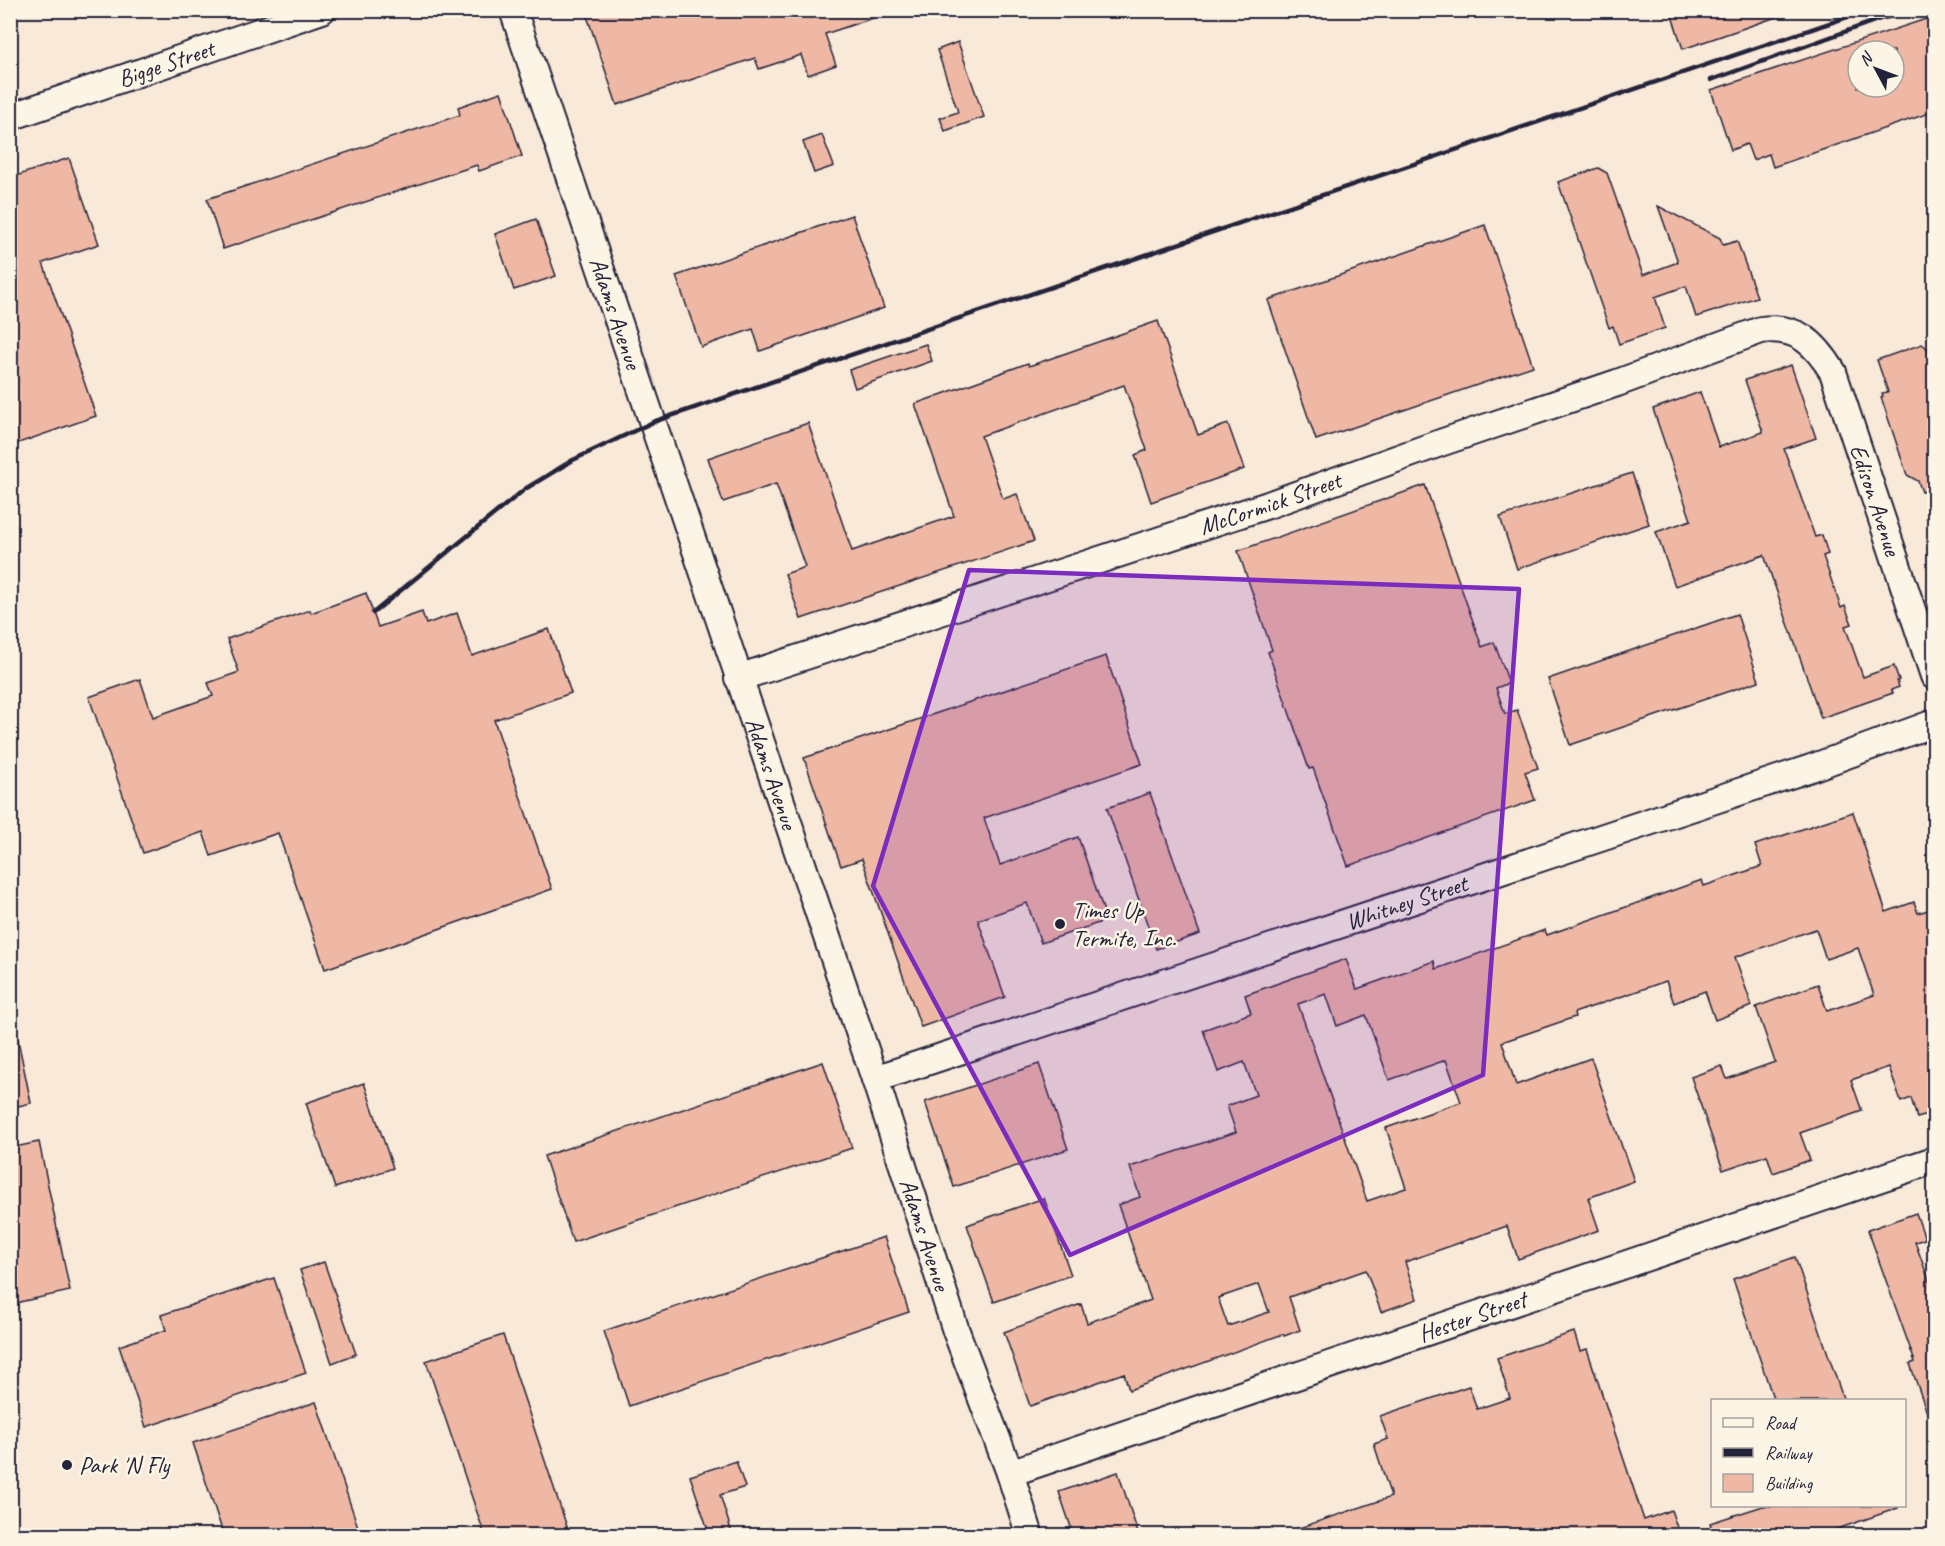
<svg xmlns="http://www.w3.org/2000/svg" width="1945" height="1546" viewBox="0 0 1945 1546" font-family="Caveat,sans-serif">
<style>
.building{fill:#efb8a4;stroke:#22223b;stroke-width:1.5;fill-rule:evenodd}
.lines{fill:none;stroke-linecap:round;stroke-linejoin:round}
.minor-casing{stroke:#22223b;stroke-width:30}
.minor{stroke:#fcf5e5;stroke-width:26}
.rail{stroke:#22223b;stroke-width:4.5}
.marked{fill:#7b2cbf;fill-opacity:0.2;stroke:#7b2cbf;stroke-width:4.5;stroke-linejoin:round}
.poi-dot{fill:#22223b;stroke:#fcf5e5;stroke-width:2}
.labels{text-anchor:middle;stroke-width:5;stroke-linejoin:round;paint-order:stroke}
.street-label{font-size:24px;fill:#22223b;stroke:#fcf5e5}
.poi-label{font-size:24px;fill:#22223b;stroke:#fcf5e5;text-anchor:start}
</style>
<rect width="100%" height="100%" fill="#f9e9d8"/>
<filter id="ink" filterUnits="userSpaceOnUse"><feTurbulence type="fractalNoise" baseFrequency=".0167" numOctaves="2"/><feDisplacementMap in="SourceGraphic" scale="12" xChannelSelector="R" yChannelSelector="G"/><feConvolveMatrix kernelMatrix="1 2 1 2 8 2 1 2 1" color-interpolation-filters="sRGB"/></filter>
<g filter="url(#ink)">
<g class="building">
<path d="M585,10H887L888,13L825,34L836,65L808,75L801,55L759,69L755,58L617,105Z"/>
<path d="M1670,10H1788V13L1683,49Z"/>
<path d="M1935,16V111L1773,167L1769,154L1753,160L1747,144L1731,150L1711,90ZM1858,51H1894V87H1858Z"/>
<path d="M958,42L984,117L945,131L940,118L958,112L937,50Z"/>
<path d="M501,92L522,156L479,171L477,165L223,249L207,199L460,115L458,107Z"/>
<path d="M822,135L834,166L814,173L803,142Z"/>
<path d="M69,158L99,244L43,263L96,416L10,446V178Z"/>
<path d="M1598,168L1607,173L1643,275L1678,262L1658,206L1720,238L1723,245L1737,241L1757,297L1696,317L1686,286L1655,297L1665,328L1619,344L1613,326L1609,328L1558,182Z"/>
<path d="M852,215L884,308L760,351L753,329L701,347L676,276Z"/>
<path d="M536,219L556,276L514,290L495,234Z"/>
<path d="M1485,225L1533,366L1316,440L1268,300Z"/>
<path d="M1158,321L1198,435L1228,424L1244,469L1151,502L1135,455L1147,450L1124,385L981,436L1003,499L1017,494L1034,541L801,619L785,574L805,567L776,484L723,502L708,458L808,423L852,551L954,516L915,404L1028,363L1029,366Z"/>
<path d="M926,344L932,361L855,388L849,370Z"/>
<path d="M1922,344L1927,348L1935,371V488L1922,492L1918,481L1907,475L1881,397L1883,396L1882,393L1888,392L1877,360Z"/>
<path d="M1791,365L1816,438L1784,449L1815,537L1822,535L1828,554L1823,556L1841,608L1845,606L1852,624L1845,626L1863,677L1894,666L1899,680L1897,681L1899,687L1891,690L1893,693L1821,718L1764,555L1675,586L1656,532L1691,520L1653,409L1700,392L1719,447L1763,432L1745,380Z"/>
<path d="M1632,473L1649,524L1517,569L1500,517Z"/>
<path d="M1425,485L1482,647L1494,642L1509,683L1496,688L1505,714L1517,710L1538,768L1525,772L1535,800L1348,866L1313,768L1309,769L1268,652L1272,650L1238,551Z"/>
<path d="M366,593L378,627L422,612L426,624L457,613L472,656L549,629L571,693L494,720L552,889L325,969L278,833L211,856L203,832L143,853L89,697L140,679L153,717L213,696L208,683L239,672L227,639L310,610L311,613Z"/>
<path d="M1737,614L1759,681L1570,745L1548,679Z"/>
<path d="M1106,656L1142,764L984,818L1000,865L1078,837L1107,920L1041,943L1027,903L978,920L1005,997L921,1027L862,859L841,866L804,758Z"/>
<path d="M1150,793L1200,934L1156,949L1107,808Z"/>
<path d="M1853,812L1886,912L1914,902L1918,913L1935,908V1113L1917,1118L1911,1098L1901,1102L1889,1067L1851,1080L1862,1111L1800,1133L1810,1160L1773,1173L1767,1155L1723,1170L1691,1077L1722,1066L1727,1079L1775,1062L1756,1007L1818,984L1827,1011L1874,995L1858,948L1826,959L1816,929L1735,957L1752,1006L1715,1020L1705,991L1674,1003L1666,981L1574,1013L1575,1017L1502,1042L1516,1085L1591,1058L1634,1181L1588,1198L1599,1230L1518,1259L1507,1226L1405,1262L1417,1299L1381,1312L1366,1270L1289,1297L1300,1330L1284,1336L1283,1334L1129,1390L1124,1373L1030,1406L1004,1332L1081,1304L1087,1323L1151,1300L1118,1205L1140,1197L1130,1167L1236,1132L1227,1106L1256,1095L1244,1062L1218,1072L1203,1030L1251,1013L1245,995L1346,959L1357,989L1434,961L1436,969L1545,930L1547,935L1702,880L1704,886L1762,866L1755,845ZM1326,994L1337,1026L1366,1015L1389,1080L1446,1060L1461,1102L1386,1128L1406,1188L1367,1201L1298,1004ZM1259,1284L1269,1312L1228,1326L1218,1298Z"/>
<path d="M10,1035H17L31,1103L10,1108Z"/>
<path d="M823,1062L852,1148L573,1242L544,1156Z"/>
<path d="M1039,1064L1068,1149L954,1187L925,1102Z"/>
<path d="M364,1083L393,1168L335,1188L306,1103Z"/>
<path d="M39,1142L70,1291L10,1304V1148Z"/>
<path d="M1044,1198L1071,1275L994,1302L967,1225Z"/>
<path d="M1916,1213L1925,1239L1915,1242L1935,1297V1427H1932L1910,1364L1915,1362L1868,1230Z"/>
<path d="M884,1237L909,1312L629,1406L604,1331Z"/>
<path d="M1795,1257L1844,1401H1774L1733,1279Z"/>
<path d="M324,1262L356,1354L332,1363L300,1270Z"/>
<path d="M274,1278L306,1373L146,1427L119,1346L166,1330L161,1315Z"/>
<path d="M1574,1332L1580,1351L1587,1349L1644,1520L1671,1510L1680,1536H1284V1533L1391,1497L1374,1444L1388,1439L1380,1416L1469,1386L1477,1409L1510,1398L1497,1358Z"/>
<path d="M503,1335L570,1536H485L426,1361Z"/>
<path d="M316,1402L361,1536H224L193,1443Z"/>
<path d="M736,1461L745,1487L720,1495L733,1536H710L690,1476Z"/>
<path d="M1118,1472L1139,1536H1074L1059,1492Z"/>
<path d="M1763,1506H1897L1898,1508L1817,1536H1714L1710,1523Z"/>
</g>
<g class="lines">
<g class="minor-casing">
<g id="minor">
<path id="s1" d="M513,10L875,1079L956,1331L1010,1473L1030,1536"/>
<path id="s2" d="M10,117L322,10"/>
<path id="s3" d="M738,678L1268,505L1443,442L1617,383L1761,330C1797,325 1815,343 1833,372L1934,676"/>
<path id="s4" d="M875,1079L1811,768L1934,723"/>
<path id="s5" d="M1010,1473L1934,1160"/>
</g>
</g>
<use href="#minor" class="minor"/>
<g class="rail">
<path d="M1711,80L1883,18L1922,10"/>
<path d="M373,613L525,489L573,460L653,422L1868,10"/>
</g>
</g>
</g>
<path class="marked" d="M969,570L1519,589L1483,1075L1070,1255L873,886Z"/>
<g class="poi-dot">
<circle cx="1060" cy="924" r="6"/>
<circle cx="67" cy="1465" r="6"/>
</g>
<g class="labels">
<g class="street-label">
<text dy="8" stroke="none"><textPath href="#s2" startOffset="165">Bigge Street</textPath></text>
<text dy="8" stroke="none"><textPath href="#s1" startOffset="320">Adams Avenue</textPath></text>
<text dy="8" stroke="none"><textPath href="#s3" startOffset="1305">Edison Avenue</textPath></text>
<text dy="8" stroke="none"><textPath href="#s3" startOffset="560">McCormick Street</textPath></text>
<text dy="8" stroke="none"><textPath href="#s1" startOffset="806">Adams Avenue</textPath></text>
<text dy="8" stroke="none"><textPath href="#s4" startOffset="560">Whitney Street</textPath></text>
<text dy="8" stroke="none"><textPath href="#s1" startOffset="1292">Adams Avenue</textPath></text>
<text dy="8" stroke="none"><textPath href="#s5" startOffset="488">Hester Street</textPath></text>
</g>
<g class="poi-label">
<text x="1072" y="918">Times Up<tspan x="1072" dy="28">Termite, Inc.</tspan></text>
<text x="79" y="1473">Park 'N Fly</text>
</g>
</g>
<rect width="1945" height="1546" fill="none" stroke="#fcf5e5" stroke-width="36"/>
<rect x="18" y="18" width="1909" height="1510" fill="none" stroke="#22223b" stroke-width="2" filter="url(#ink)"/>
<rect x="1711" y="1399" width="195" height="108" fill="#fcf5e5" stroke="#a5a1a1" stroke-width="1.5"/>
<rect x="1723" y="1418" width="30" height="9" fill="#fcf5e5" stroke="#a5a1a1" stroke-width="1.5"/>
<text x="1765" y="1429" font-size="18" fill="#22223b">Road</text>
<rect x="1723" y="1448" width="30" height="9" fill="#22223b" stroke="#a5a1a1" stroke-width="1.5"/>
<text x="1765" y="1459" font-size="18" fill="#22223b">Railway</text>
<rect x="1723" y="1474" width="30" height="18" fill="#efb8a4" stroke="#a5a1a1" stroke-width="1.5"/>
<text x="1765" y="1489" font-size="18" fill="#22223b">Building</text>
<g transform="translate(1876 69) rotate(311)"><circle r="28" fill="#fcf5e5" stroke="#a5a1a1" stroke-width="1.5"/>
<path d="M0-4.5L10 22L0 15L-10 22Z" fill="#22223b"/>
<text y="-9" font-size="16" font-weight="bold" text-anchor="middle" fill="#22223b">N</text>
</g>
</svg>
